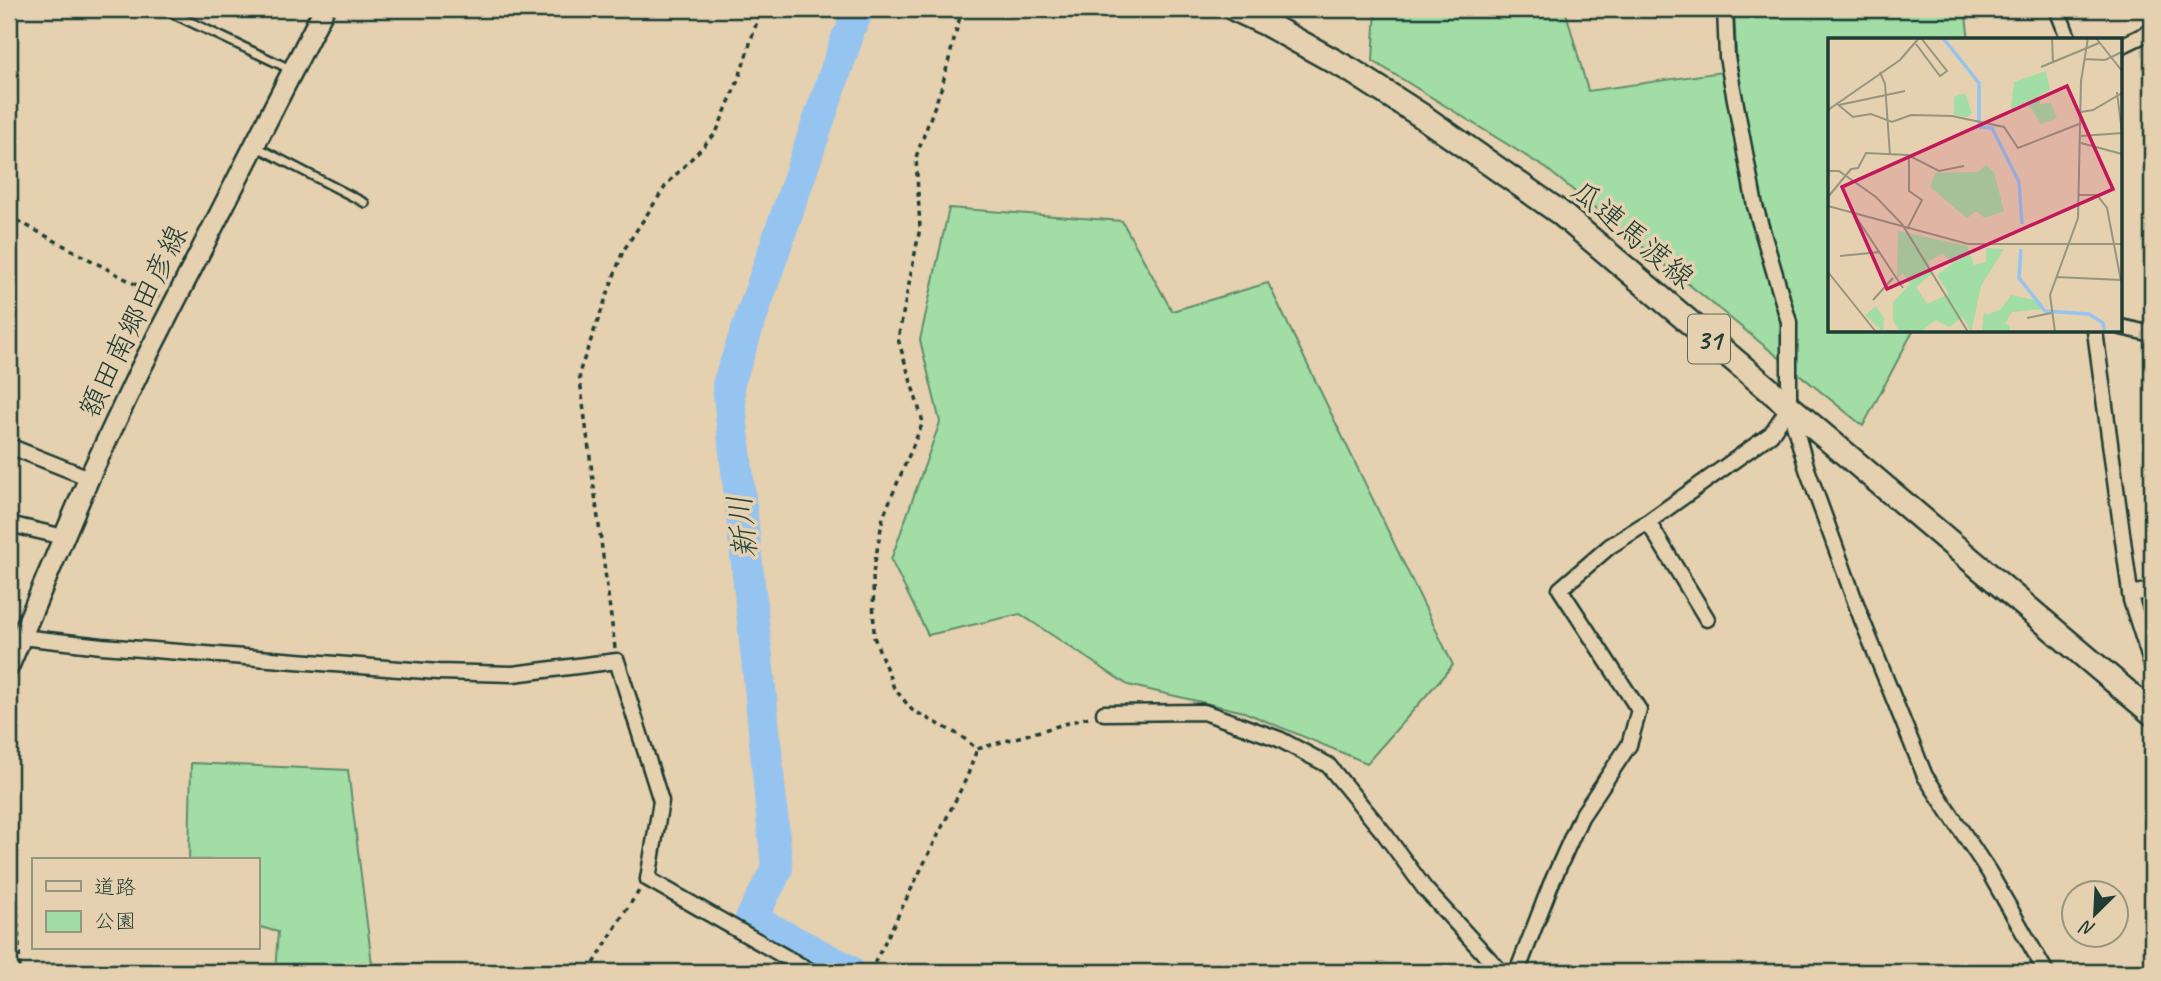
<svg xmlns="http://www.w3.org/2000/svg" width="2161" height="981" viewBox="0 0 2161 981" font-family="Caveat,'Klee One',sans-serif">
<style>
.green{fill:#a1dda4;stroke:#608d6c;stroke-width:2}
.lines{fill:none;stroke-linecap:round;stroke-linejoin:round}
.river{stroke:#96c4f0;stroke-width:32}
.lane-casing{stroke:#1f3d34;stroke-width:12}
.street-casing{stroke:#1f3d34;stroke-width:19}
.secondary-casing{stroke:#1f3d34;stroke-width:24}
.primary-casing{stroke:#1f3d34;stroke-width:28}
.path{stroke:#1f3d34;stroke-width:3.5;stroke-dasharray:5 5;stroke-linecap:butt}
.lane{stroke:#e5d0af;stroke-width:7}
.street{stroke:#e5d0af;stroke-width:14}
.secondary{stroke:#e5d0af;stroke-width:19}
.primary{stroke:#e5d0af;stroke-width:23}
.labels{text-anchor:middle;stroke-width:7;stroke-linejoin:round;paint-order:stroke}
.shield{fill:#e5d0af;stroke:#5a6959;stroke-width:2}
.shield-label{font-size:28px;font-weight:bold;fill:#1f3d34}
.street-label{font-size:30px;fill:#1f3d34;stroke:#e5d0af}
.water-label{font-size:32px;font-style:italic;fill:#25443d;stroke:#e5d0af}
.inset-river{fill:none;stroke:#96c4f0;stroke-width:3.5}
.inset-road{fill:none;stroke:#96957e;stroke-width:2}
.view{fill:#c2185b;fill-opacity:0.15;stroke:#c2185b;stroke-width:3.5}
.inset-edge{fill:none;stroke:#1f3d34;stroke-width:3.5}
</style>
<rect width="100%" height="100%" fill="#e5d0af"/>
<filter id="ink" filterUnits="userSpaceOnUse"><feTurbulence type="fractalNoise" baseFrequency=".0143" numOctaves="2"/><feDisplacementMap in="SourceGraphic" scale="14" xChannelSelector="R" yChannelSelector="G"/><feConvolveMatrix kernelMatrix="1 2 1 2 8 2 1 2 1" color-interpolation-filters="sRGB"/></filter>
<g filter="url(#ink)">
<g class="green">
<path d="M1376,9H1565L1588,91L1737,70L1734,9H1965L1969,40H1830V331H1913L1863,426L1547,169L1373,61Z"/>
<path d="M949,208L1122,221L1172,311L1268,283L1453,665L1367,763L1244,712L1128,685L1020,614L928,635L891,560L940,422L920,340Z"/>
<path d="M191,763L348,770L373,972H275L278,932L257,926V860H189Z"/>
</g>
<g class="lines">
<g class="river">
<path d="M853,22L858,9"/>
<path d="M847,38L728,385L760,687L777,869L751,919L848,970"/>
</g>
<g class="lane-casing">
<g id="lane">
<path d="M163,9L292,70"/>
<path d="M255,146L365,203"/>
</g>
</g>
<g class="street-casing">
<g id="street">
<path d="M1725,9L1727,57L1755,206L1789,322V407L1807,469L1862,620L1925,776L1989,872L2046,972"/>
<path d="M2057,9L2069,40"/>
<path d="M2121,46L2152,31"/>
<path d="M2121,327L2152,334"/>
<path d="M2095,331L2131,600L2152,665"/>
<path d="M9,446L89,478"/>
<path d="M1648,522L1707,619"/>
<path d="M9,524L64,537"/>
<path d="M2130,594L2152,590"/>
<path d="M21,637L102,646L438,672L513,674L617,661L661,801L648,879L812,972"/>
<path d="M1104,713L1204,712L1279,739L1328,765L1384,833L1425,889L1501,972"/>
<path d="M1517,972L1551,884L1581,817L1629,745L1639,710L1560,589L1610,546L1648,522L1771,434L1789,407"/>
</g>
</g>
<g class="secondary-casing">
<path id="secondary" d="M9,666L89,478L139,372L324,9"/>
</g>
<g class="primary-casing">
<path id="primary" d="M1235,9L1265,23L1352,71L1422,116L1559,212L2152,713"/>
</g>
<g class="path">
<path d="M962,9L942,86L916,157L920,228L898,339L923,422L883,517L873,573L874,637L894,688L912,710L961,736L977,749L1089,717"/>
<path d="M9,216L159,297"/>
<path d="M615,648L579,373L623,251L667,184L716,133L739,78L761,9"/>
<path d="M9,885L17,900L20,972"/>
<path d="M589,972L624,913L639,891"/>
<path d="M870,972L967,777L977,749"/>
<path d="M919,972L932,967L983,972"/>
</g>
<use href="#lane" class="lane"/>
<use href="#street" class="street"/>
<use href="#secondary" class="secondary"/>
<use href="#primary" class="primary"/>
</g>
</g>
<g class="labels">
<rect class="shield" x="1688" y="314.5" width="42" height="49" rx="5"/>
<g class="shield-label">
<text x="1709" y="349">31</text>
</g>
<g class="street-label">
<text transform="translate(1633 234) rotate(40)" y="10">瓜連馬渡線</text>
<text transform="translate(133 321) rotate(-64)" y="10">額田南郷田彦線</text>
</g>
<g class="water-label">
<text transform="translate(742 527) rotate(-96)" y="11">新川</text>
</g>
</g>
<g transform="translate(1828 38)">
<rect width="294" height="294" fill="#e5d0af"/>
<path d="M218,33L222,52L210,58L212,66L223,65L229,80L213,86L199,64L183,71L186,44ZM137,55L144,75L140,79L126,77V59ZM158,127L166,134L176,173L157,180L148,173L139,180L102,149L107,135L150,134ZM70,193L139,208L146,227L158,224V210L176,211L153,248L143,294L135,279L121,289L108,282L92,294H72L65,283V264L82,246L75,235L69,241ZM115,215L124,226L109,237L121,256L99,266L88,249L105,235L100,224ZM183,257L210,263L215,271L184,274L177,285L182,288L180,294H154L156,274L159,277L173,271ZM48,268L56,280L55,294L37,277Z" fill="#a1dda4" fill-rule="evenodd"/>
<path class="inset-river" d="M115,0L151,45V86M151,89L164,90L191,144L194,186M193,211L191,240L217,273L261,276L275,285L277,294"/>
<path class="inset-road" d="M224,0L225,25M268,0L294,33M88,6L112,38L119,33L93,0M256,21L277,22L294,14M213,29L271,5M52,34L57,46L62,117M8,65L25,79L43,76L64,84L83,77L124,78L176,89L190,110L251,86M11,67L77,53M0,72L72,22L91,0M253,74L265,72L294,55M253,98L294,95L289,54M253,105L294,116M0,133H11L48,159L74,186L140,294M251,157H269L279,170L293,243M0,159L23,131L30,130L38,115L80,117L111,133L136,128M0,168L140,206H294M26,176L75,250M79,191L94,162L81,153V118M12,218L52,214M0,234L48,294M228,239L294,242M45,262L65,240M199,280L223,275M227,294L222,257L250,180L253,43L260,0"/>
<path class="view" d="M239,48L285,151L59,251L14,149Z"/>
<rect width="294" height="294" class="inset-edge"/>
</g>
<rect width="2161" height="981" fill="none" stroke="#e5d0af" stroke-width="35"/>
<rect x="18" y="18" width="2126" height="946" fill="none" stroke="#1f3d34" stroke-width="2.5" filter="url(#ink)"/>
<rect x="32" y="858" width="228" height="91" fill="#e5d0af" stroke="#96957e" stroke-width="2"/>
<rect x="46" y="881" width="35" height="10" fill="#e5d0af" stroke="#96957e" stroke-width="2"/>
<text x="94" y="894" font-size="21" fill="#1f3d34">道路</text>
<rect x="46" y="911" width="35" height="21" fill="#a1dda4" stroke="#96957e" stroke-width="2"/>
<text x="94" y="928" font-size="21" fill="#1f3d34">公園</text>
<g transform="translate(2095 914) rotate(204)"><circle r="33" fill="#e5d0af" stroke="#96957e" stroke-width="2"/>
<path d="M0-5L12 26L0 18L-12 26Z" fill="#1f3d34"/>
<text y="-10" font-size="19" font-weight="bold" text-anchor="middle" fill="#1f3d34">N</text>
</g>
</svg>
